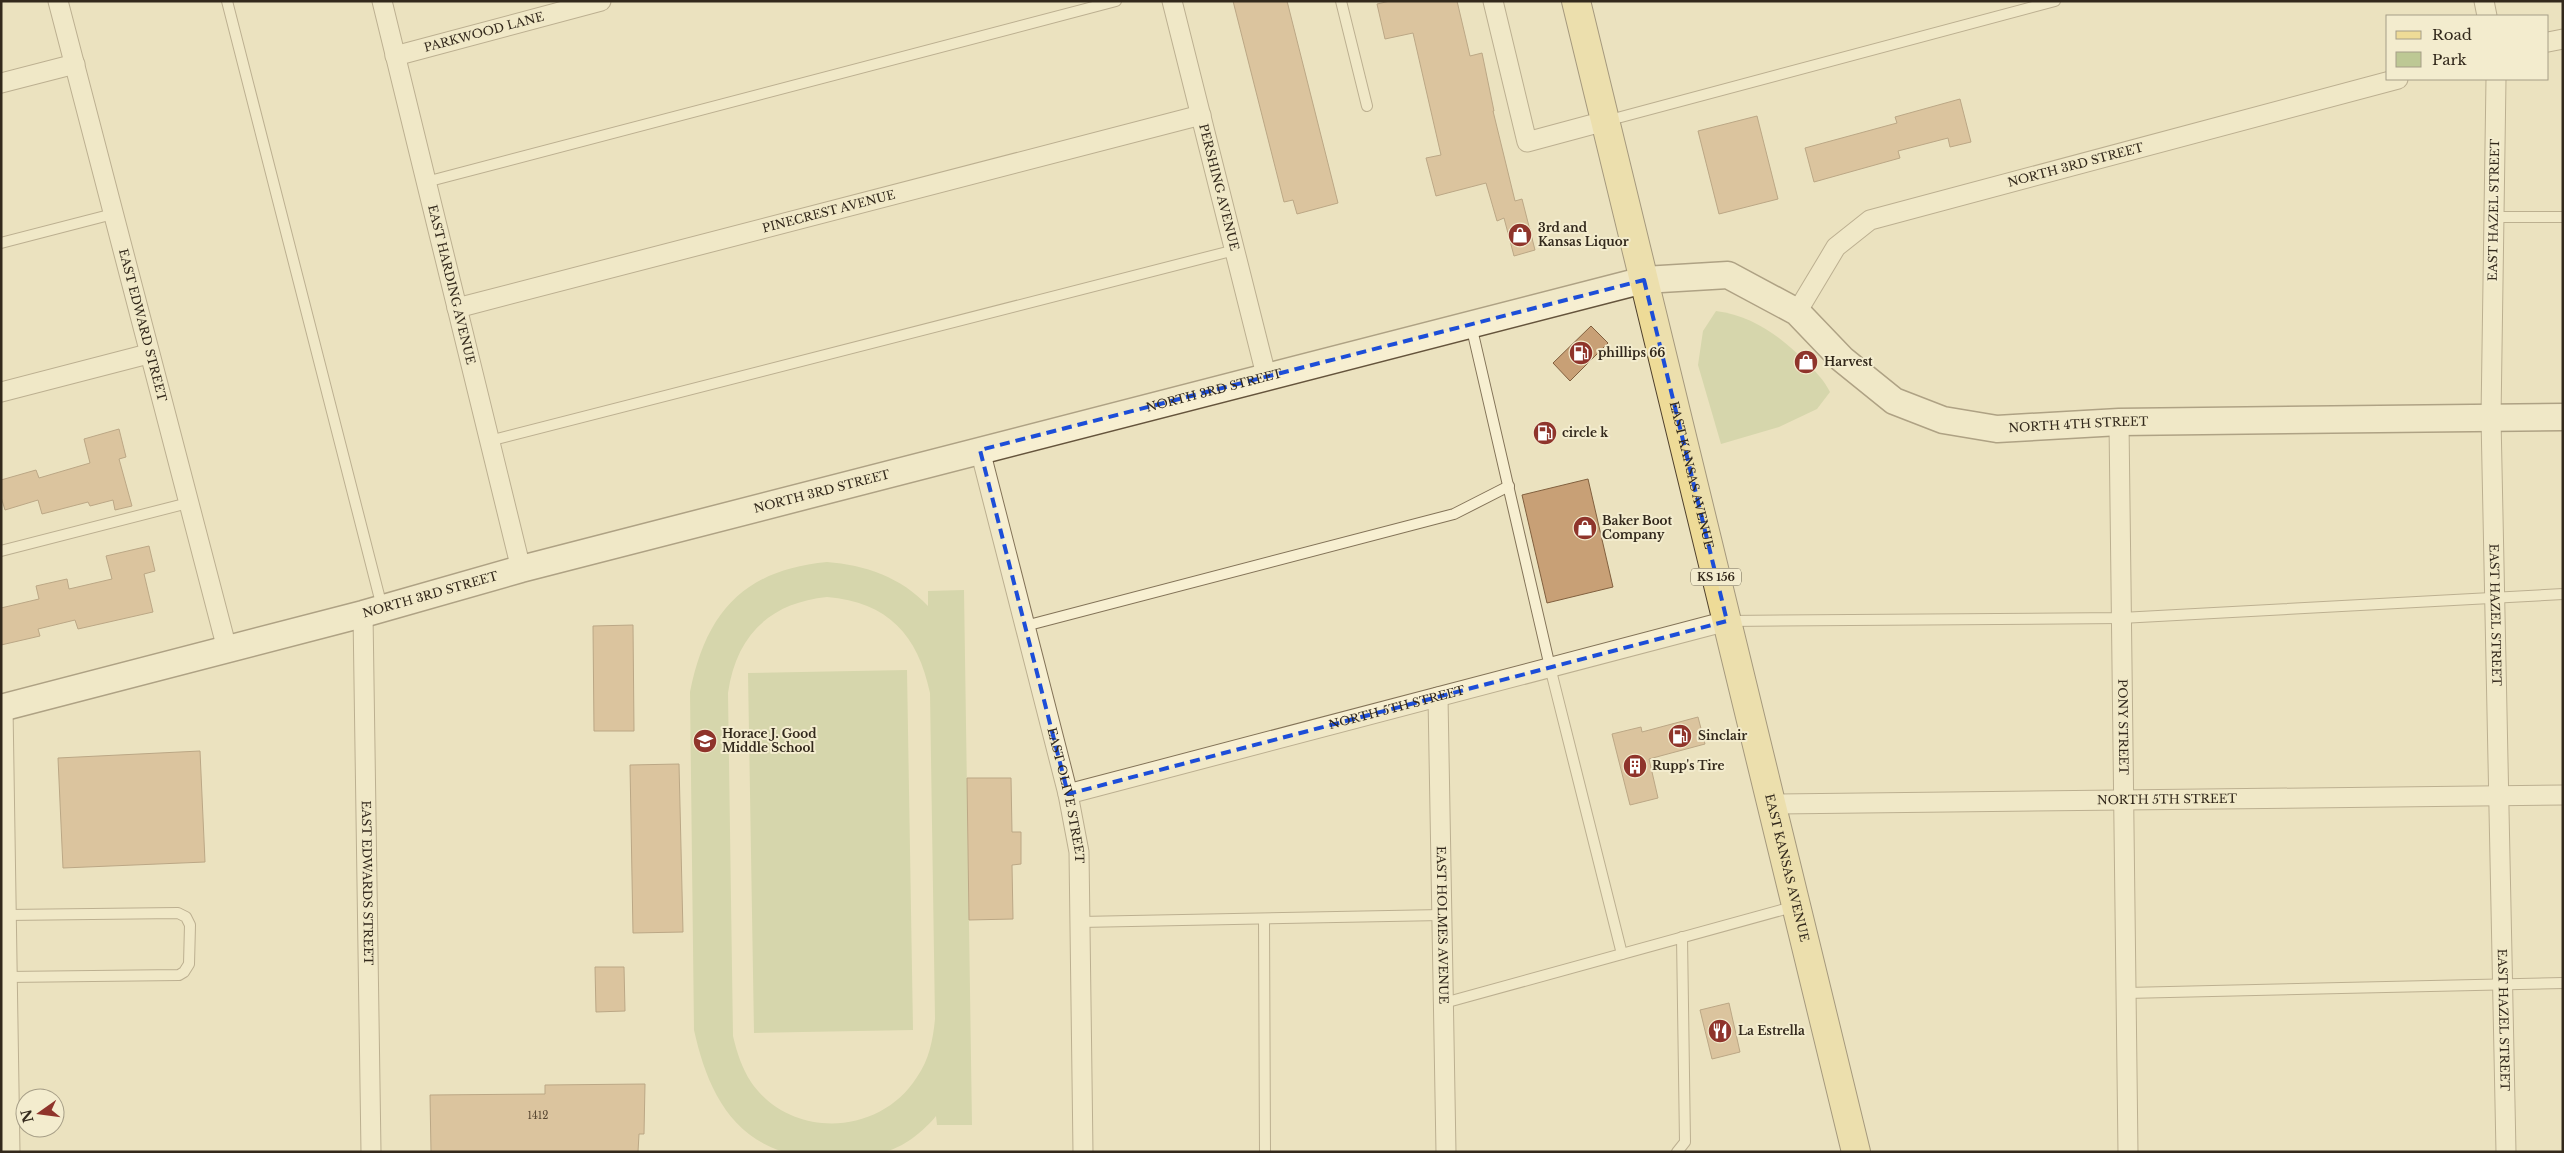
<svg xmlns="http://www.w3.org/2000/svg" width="2564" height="1153" viewBox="0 0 2564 1153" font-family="'Libre Baskerville',serif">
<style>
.green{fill:#bdc894;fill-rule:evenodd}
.building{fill:#c8a076;stroke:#81603f}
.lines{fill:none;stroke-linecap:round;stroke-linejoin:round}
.lane-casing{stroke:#837358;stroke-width:12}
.street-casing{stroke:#837358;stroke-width:21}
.secondary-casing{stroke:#65543c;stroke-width:29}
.primary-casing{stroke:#50412d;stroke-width:30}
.lane{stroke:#f7efd1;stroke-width:10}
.street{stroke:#f7efd1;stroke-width:19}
.secondary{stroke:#f7efd1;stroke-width:26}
.primary{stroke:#eedb97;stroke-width:28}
.marked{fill:none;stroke:#1d4ed8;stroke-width:4;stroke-dasharray:10 6;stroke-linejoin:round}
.labels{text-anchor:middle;stroke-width:4;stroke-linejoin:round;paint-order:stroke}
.number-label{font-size:10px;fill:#584732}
.shield{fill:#f3ecce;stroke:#6d6451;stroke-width:1}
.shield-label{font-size:11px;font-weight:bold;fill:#33291c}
.street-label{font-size:12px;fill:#33291c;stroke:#f3ecce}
.poi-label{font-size:12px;font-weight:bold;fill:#33291c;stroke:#f3ecce;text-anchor:start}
</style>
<rect width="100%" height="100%" fill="#ebe2bf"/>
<g class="green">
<path d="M1716,311C1753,316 1780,336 1806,362C1815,371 1824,380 1830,392L1817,409L1779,427L1721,444L1698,365L1703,331Z"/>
<path d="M827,562C865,565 901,577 928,606V591L964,590L972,1125H937L936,1116C925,1130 902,1149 883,1152C871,1153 858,1152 845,1152C830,1152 793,1153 781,1151C726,1133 705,1080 694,1030L690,692C706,613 743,570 827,562ZM827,597C888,602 918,635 930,693L935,1019C933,1040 929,1060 917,1077C880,1136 791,1140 751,1082C742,1068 737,1053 733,1036L728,693C736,636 769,603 827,597Z"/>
<path d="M907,670L913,1030L754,1033L748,673Z"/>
</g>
<g class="building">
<path d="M1233,1H1287L1338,203L1297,214L1293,200L1284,202Z"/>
<path d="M1390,1H1457L1470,56L1482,53L1494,111H1493L1515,201L1522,199L1535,250L1514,256L1504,218L1497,221L1486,183L1436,196L1426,158L1441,155L1413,33L1385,39L1377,4Z"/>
<path d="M1960,99L1971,142L1950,147L1948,138L1898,151L1900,158L1814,182L1805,148L1897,123L1895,117Z"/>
<path d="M1757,116L1778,199L1719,214L1698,131Z"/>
<path d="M1591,326L1608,343L1570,381L1553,363Z"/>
<path d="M119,429L126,457L119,459L132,506L115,510L113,500L90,506L88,502L42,514L38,500L5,510L1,497V480L36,470L39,478L90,463L84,439Z"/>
<path d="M1588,479L1613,587L1547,603L1522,495Z"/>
<path d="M149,546L155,571L144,574L153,612L78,629L75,620L38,629L40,636L1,645V608L39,599L36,586L67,579L69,589L112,579L106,556Z"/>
<path d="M633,625L634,731H594L593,626Z"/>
<path d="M1698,717L1705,744L1649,759L1658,798L1630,805L1612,734L1641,727L1642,732Z"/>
<path d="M200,751L205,862L63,868L58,758Z"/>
<path d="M679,764L683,932L633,933L630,765Z"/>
<path d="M967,778H1011L1012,832H1021V864L1012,865L1013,919L969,920Z"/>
<path d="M595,967H624L625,1011L596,1012Z"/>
<path d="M1729,1003L1740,1052L1712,1059L1700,1010Z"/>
<path d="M645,1084L644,1134H639L638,1152H431L430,1095L545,1094V1085Z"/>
</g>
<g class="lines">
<g class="lane-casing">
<g id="lane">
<path d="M227,1L382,607"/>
<path d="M1341,1L1367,106"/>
<path d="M1606,121L2055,1"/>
<path d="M426,182L1116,1"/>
<path d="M2494,217H2563"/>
<path d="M1,243L113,214"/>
<path d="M1471,325L1550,667L1622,954"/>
<path d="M489,441L1235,250"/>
<path d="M1,551L188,503"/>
<path d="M1728,621L2121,618L2563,594"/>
<path d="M1025,626L1454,514L1509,486"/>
<path d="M6,915L178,913L186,917L190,925L189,964L184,972L179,975L7,977"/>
<path d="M1264,919L1265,1152"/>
<path d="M1080,922L1442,915"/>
<path d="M2126,993L2563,983"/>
<path d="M1444,1003L1796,906"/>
<path d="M1677,1152L1685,1142L1682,937"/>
</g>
</g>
<g class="street-casing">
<g id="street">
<path id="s1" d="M58,1L227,649"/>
<path id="s2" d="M382,1L521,569"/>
<path id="s3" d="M1172,1L1266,375"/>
<path d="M1493,1L1527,142L1605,121"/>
<path d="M2484,1L2487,16"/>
<path d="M2548,42L2563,39"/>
<path id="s4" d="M395,56L601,1"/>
<path id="s5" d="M2496,79L2491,418L2506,1152"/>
<path d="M1,83L75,64"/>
<path id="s6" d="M457,308L1201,115"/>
<path id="s7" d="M1797,312L1836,247L1870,220L2398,79"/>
<path d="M1,392L148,354"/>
<path id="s8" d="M2119,422L2128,1152"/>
<path id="s9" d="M980,450L1068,794L1079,852L1083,1152"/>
<path id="s10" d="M363,614L371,1152"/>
<path id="s11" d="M1438,697L1446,1152"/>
<path d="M3,707L10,1152"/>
<path id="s12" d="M1068,794L1727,621"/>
<path id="s13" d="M1771,804L2563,795"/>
</g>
</g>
<g class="secondary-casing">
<g id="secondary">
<path id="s14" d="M1,708L363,614L521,569L1644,280L1728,275L1797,312L1842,359L1894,401L1943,420L1997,429L2119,422L2563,417"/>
</g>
</g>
<g class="primary-casing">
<g id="primary">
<path id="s15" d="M1576,1L1856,1152"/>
</g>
</g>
<use href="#lane" class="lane"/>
<use href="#street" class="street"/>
<use href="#secondary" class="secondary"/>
<use href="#primary" class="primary"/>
</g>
<path d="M0 0H2564V1153H0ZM1644,280L1727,621L1068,794L980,450Z" fill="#ebe2bf" fill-opacity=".55" fill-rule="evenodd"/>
<path class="marked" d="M1644,280L1727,621L1068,794L980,450Z"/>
<defs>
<g id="shop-disc" transform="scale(1.25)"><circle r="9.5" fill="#8f342b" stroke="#f3ecce"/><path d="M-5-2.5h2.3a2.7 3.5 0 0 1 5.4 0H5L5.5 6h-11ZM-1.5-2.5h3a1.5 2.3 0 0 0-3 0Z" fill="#fff"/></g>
<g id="fuel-disc" transform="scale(1.25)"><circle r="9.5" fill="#8f342b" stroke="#f3ecce"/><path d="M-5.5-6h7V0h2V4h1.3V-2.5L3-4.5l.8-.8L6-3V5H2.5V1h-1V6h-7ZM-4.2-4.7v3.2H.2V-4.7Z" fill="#fff"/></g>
<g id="school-disc" transform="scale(1.25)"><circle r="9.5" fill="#8f342b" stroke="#f3ecce"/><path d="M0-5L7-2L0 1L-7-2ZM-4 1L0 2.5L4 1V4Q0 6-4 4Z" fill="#fff"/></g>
<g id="building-disc" transform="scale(1.25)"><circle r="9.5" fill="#8f342b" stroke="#f3ecce"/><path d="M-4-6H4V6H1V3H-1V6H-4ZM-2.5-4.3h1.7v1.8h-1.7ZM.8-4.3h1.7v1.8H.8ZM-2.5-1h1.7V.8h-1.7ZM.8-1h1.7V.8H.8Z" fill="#fff"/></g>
<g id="restaurant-disc" transform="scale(1.25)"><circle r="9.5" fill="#8f342b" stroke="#f3ecce"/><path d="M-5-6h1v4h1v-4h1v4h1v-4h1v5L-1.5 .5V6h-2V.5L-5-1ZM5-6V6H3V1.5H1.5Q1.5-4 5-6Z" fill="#fff"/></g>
</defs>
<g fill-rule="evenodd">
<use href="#shop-disc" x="1520" y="235"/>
<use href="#fuel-disc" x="1581" y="353"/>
<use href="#shop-disc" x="1806" y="362"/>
<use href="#fuel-disc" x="1545" y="433"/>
<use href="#shop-disc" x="1585" y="528"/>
<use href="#fuel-disc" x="1680" y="736"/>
<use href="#school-disc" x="705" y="741"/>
<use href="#building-disc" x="1635" y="766"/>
<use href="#restaurant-disc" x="1720" y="1031"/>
</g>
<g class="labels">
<g class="number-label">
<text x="538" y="1119">1412</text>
</g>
<rect class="shield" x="1691" y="568.5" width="50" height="17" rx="4"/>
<g class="shield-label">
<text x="1716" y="581">KS 156</text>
</g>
<g class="street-label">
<text dy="4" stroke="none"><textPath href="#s4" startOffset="92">PARKWOOD LANE</textPath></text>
<text dy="4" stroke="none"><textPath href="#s7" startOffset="332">NORTH 3RD STREET</textPath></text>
<text dy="4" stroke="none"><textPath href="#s3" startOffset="192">PERSHING AVENUE</textPath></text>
<text transform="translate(2494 210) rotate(-89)" y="4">EAST HAZEL STREET</text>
<text dy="4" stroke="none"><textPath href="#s6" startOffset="384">PINECREST AVENUE</textPath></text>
<text dy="4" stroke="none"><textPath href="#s2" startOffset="292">EAST HARDING AVENUE</textPath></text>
<text dy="4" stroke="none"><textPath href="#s1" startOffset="335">EAST EDWARD STREET</textPath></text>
<text dy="4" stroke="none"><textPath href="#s14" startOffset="1254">NORTH 3RD STREET</textPath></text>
<text dy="4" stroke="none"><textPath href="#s14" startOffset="2181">NORTH 4TH STREET</textPath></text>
<text dy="4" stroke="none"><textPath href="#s15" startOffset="488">EAST KANSAS AVENUE</textPath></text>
<text dy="4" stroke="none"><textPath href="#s14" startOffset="849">NORTH 3RD STREET</textPath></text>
<text dy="4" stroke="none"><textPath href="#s14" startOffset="444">NORTH 3RD STREET</textPath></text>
<text dy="4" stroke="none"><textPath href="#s5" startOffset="536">EAST HAZEL STREET</textPath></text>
<text dy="4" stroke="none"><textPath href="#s12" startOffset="340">NORTH 5TH STREET</textPath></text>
<text dy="4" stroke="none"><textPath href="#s8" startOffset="305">PONY STREET</textPath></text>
<text dy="4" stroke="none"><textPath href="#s9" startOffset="356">EAST OLIVE STREET</textPath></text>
<text dy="4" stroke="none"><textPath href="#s13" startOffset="396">NORTH 5TH STREET</textPath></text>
<text dy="4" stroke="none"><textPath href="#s15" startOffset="892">EAST KANSAS AVENUE</textPath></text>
<text dy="4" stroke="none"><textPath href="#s10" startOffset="269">EAST EDWARDS STREET</textPath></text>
<text dy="4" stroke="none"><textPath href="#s11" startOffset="228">EAST HOLMES AVENUE</textPath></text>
<text dy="4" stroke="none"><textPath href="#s5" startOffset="941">EAST HAZEL STREET</textPath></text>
</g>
<g class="poi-label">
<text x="1538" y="232">3rd and<tspan x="1538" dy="14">Kansas Liquor</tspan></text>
<text x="1598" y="357">phillips 66</text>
<text x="1824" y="366">Harvest</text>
<text x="1562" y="437">circle k</text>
<text x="1602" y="525">Baker Boot<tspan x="1602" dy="14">Company</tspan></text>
<text x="722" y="738">Horace J. Good<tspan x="722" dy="14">Middle School</tspan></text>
<text x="1698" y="740">Sinclair</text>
<text x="1652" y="770">Rupp's Tire</text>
<text x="1738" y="1035">La Estrella</text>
</g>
</g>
<rect width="2564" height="1153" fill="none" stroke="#33291c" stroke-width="5"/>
<rect x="2386" y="15" width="162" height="65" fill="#f3ecce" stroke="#a69e87"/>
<rect x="2396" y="31" width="25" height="8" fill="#eedb97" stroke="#a69e87"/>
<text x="2432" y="40" font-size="15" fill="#33291c">Road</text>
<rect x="2396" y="52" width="25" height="15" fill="#bdc894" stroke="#a69e87"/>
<text x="2432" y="65" font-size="15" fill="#33291c">Park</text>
<g transform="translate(40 1113) rotate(256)"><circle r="24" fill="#f3ecce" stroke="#a69e87"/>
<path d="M0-4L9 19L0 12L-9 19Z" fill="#8f342b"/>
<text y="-8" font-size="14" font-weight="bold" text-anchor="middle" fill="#33291c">N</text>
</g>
</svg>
